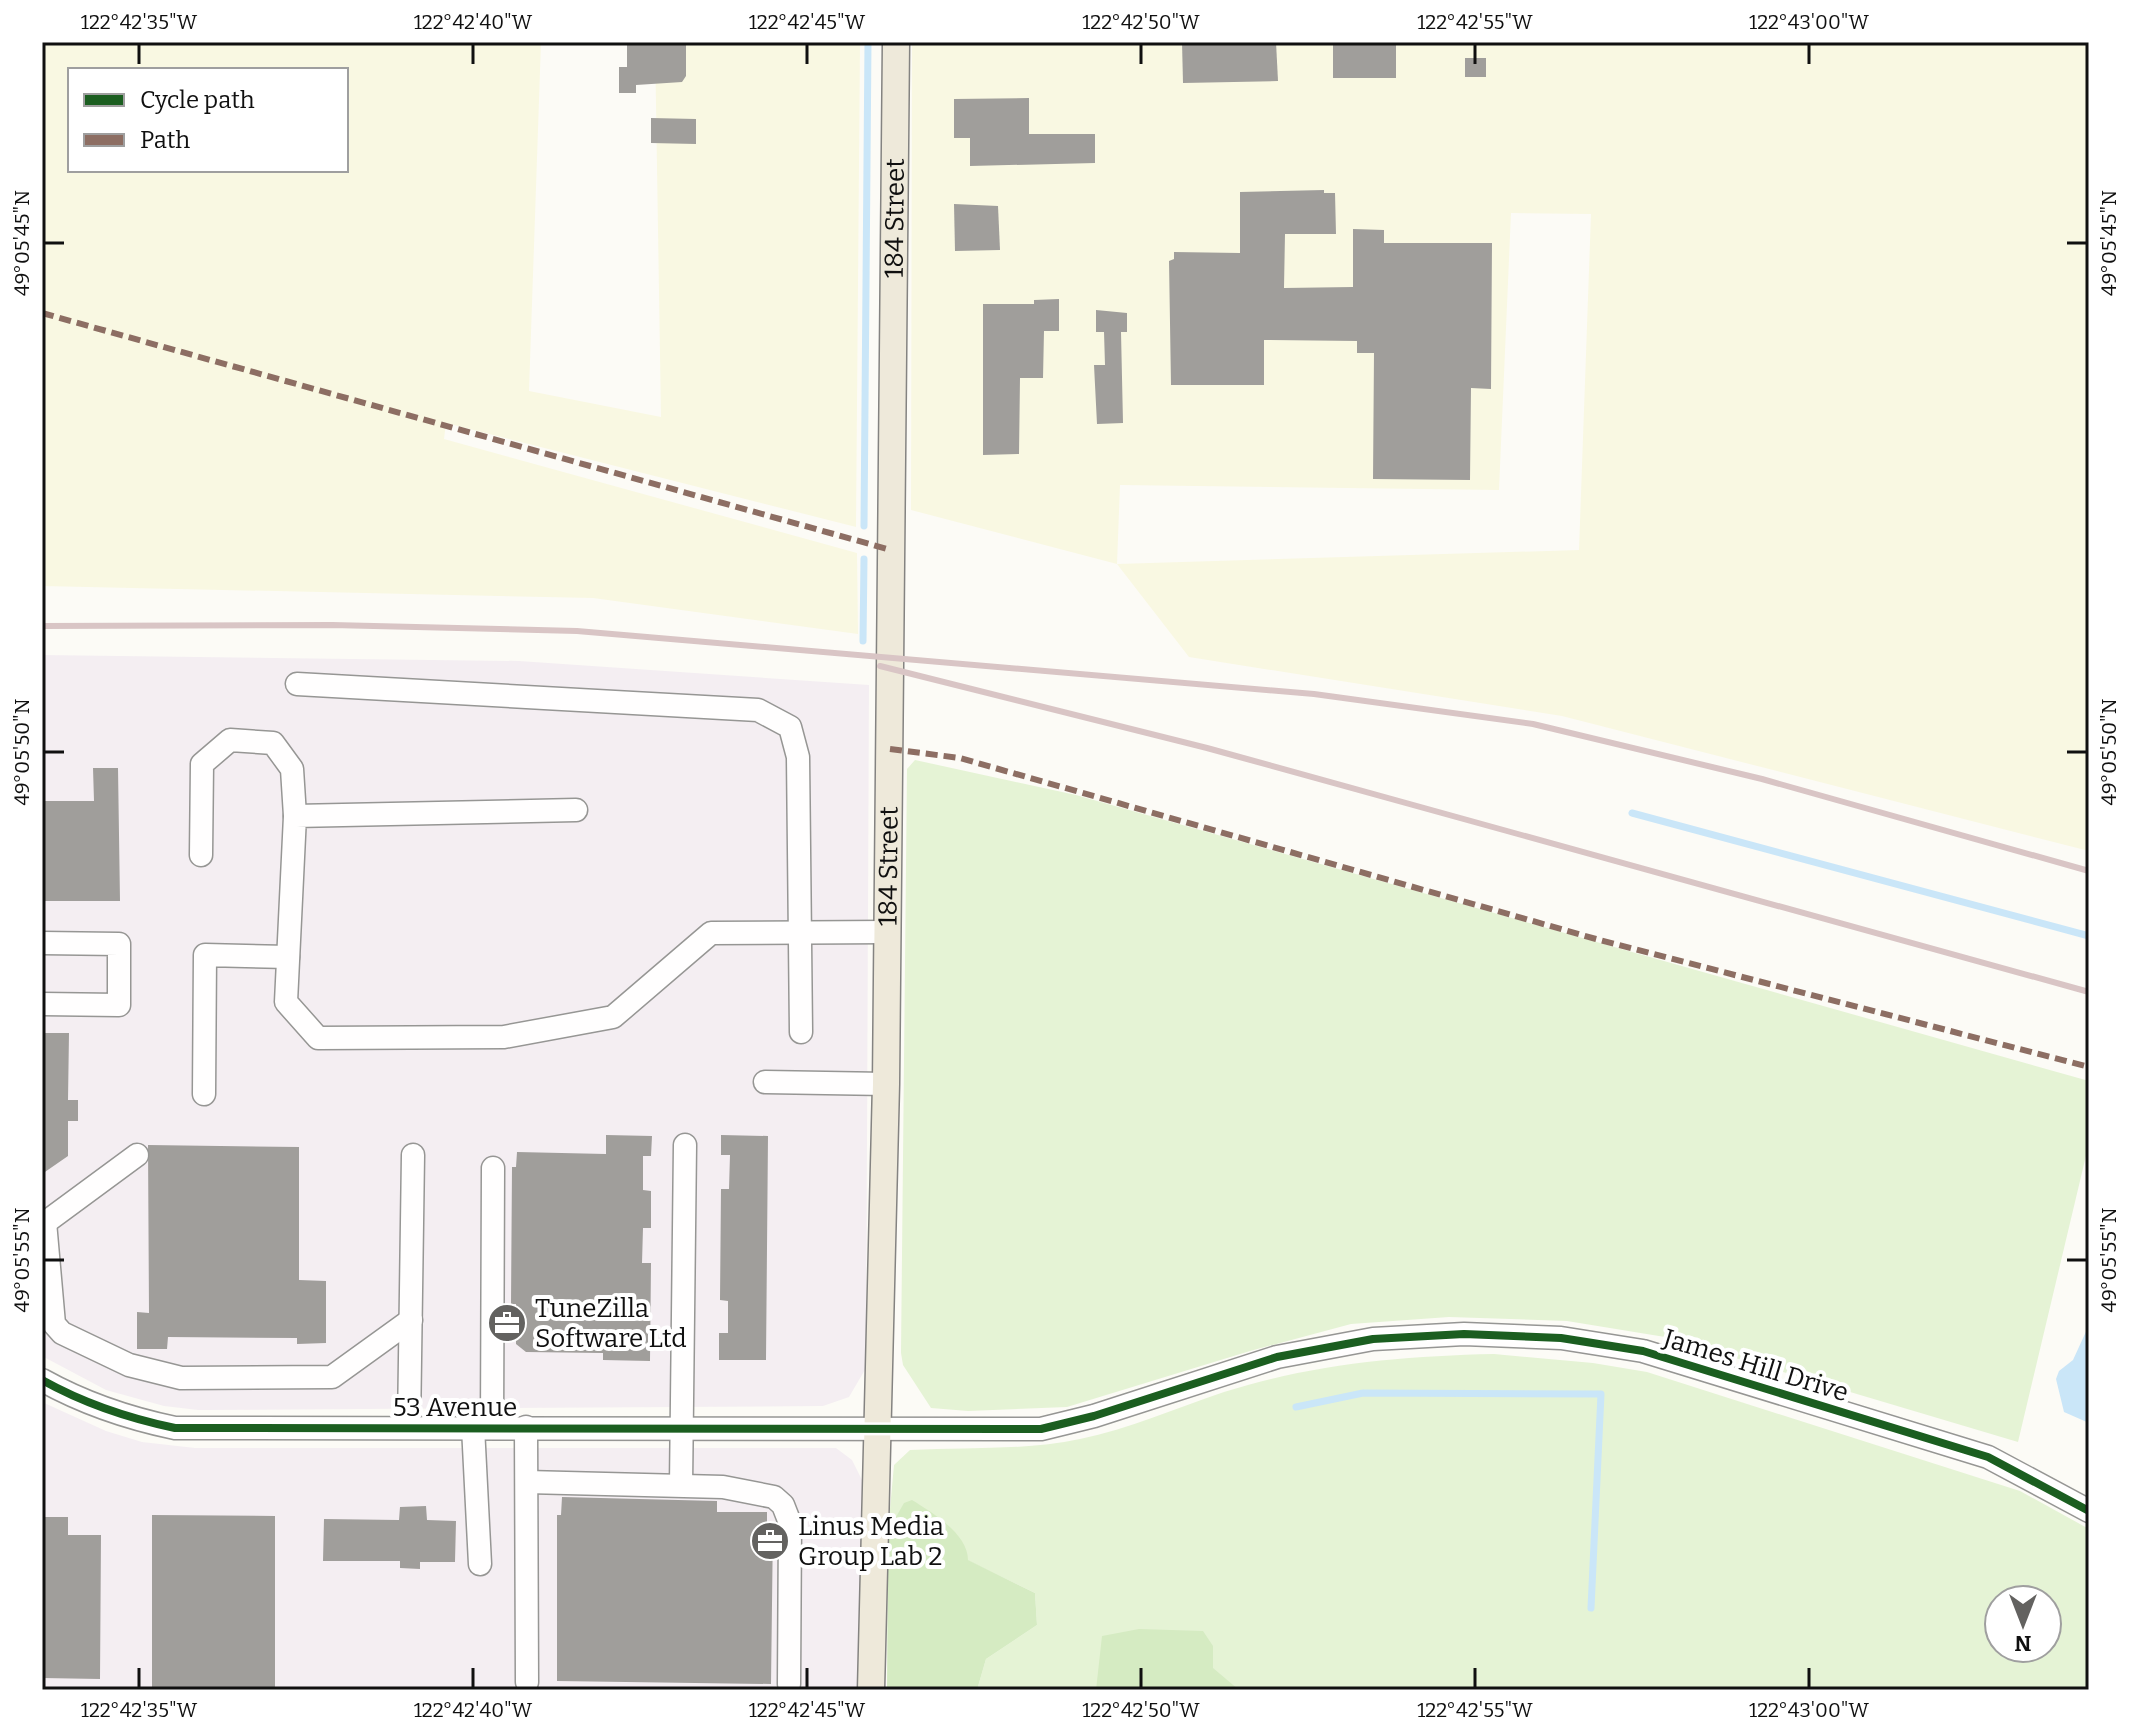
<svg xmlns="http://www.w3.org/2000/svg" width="2131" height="1732" viewBox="0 0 2131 1732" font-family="Bitter,serif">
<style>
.industrial{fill:#f4eef2}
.farmland{fill:#f9f8e2;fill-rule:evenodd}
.green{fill:#e5f3d5;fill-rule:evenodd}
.forest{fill:#d5ebc2}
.water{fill:#cae6f8}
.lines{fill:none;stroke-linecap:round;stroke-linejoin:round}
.stream{stroke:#cae6f8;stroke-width:7}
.building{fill:#a09e9b}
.minor-casing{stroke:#969694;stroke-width:25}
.major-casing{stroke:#848381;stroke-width:29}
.minor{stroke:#fffefe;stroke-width:22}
.major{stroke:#eee9da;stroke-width:26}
.rail{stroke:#d9c5c5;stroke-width:6}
.quiet{stroke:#8d6e63;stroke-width:6;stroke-dasharray:12 6;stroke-linecap:butt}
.cycleway-casing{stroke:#fff;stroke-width:13}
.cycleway{stroke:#1b5e20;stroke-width:8}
.ticks{fill:none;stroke:#101010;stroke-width:3}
.labels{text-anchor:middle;stroke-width:8;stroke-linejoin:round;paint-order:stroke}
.street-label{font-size:26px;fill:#101010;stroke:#fff}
.poi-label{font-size:26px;fill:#101010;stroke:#fff;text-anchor:start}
.neatline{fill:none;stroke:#101010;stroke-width:3}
.ticks-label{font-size:20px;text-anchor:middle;fill:#101010}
</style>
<rect width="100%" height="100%" fill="#fcfbf6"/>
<g class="industrial">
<path d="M42,655L519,661L869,685L866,1368L849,1397L823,1406L198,1410L164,1406L106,1390L42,1356Z"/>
<path d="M42,1402L106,1431L142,1442L195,1448H836L852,1460L862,1480V1690H42Z"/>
</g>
<g class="farmland">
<path d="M42,42H541L529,391L661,417L655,42H860L856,527L446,423L444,439L857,553L858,634L593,598L42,586ZM70,70H346V170H70Z"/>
<path d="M912,42H2089V851L1562,716L1189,657L1117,564L911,510ZM1511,213L1591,214L1579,550L1117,564L1120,485L1499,490Z"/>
</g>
<g class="green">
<path d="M915,760L1076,795L2089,1081V1143L2018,1442L1665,1337L1567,1321L1449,1317L1351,1324L1250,1351L1067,1407L968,1411L931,1408L903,1365L901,1353L907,769Z"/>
<path d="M1494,1354L1593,1363L1647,1372L2020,1491L2089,1529V1690H977L986,1659L1037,1625L1035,1593L967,1560L888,1531L894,1465L910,1450C966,1447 1024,1451 1080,1439C1129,1429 1176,1408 1224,1392C1312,1364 1402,1356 1494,1354ZM1999,1600H2047V1648H1999Z"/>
</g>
<g class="forest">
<path d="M912,1500C933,1513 968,1534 968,1560L1035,1593L1037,1625L986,1659L977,1690H887L888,1531L904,1503Z"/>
<path d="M1139,1629L1203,1631L1213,1646V1668L1239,1690H1096L1102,1636Z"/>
</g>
<path class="water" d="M2089,1325V1423L2064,1412L2056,1379L2059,1371L2073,1360Z"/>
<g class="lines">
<g class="stream">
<path d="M864,526L868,42"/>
<path d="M863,641L864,559"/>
<path d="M1632,813L2089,936"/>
<path d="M1296,1407L1363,1393L1601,1394L1591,1608"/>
</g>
</g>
<g class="building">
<path d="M627,42H686V76L682,82L636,85V93H619V67H627Z"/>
<path d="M1182,42H1276L1278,81L1183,83Z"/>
<rect x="1333" y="43" width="63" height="35"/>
<rect x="1465" y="58" width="21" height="19"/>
<path d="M1029,98V134H1095V163L970,166V138H954V99Z"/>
<path d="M651,118L696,119V144L651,143Z"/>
<path d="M1324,190V193H1335L1336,234H1285L1284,288L1353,287V229L1384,230V243H1492L1491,389L1471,388L1470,480L1373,479L1374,353H1357V341L1264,340V385H1171L1169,261L1174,259V252L1240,253V192Z"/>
<path d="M954,204L998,206L1000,250L955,251Z"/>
<path d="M1059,299V331H1044L1043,378H1020L1019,454L983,455V304H1034V300Z"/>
<path d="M1096,310L1127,313V332H1121L1123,423L1097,424L1094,365H1105L1104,332H1096Z"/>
<path d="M93,768H118L120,901H42V801H94Z"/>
<path d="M42,1033H69L68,1100H78V1121H68V1156L42,1174Z"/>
<path d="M606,1135L652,1136L651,1156H643V1190L651,1191V1228H643L642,1263H651L650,1361L603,1360V1353L526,1352L516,1344V1304H511L512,1167H516L517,1152L606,1154Z"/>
<path d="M721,1135L768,1136L766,1360H719V1333H728V1301L720,1300L721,1189H729L730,1155H721Z"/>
<path d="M148,1145L299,1147V1280L326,1281V1343L297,1344V1338L168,1337L167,1349H137V1312L149,1313Z"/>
<path d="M562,1497L717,1501V1512H767V1524H773L771,1684L557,1681V1515H561Z"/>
<path d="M426,1506L427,1520L456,1521L455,1562H420V1569L400,1568V1561H323L324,1519L399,1520L400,1507Z"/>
<path d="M152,1515L275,1516V1690H152Z"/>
<path d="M42,1517H68V1535H101L100,1679L42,1678Z"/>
</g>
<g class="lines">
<g class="minor-casing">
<g id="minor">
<path d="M297,684L758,710L790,727L798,757L801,1032"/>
<path d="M576,810L295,816L286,1002L318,1038L504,1037L613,1017L711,933L888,932"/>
<path d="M201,855L202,764L230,740L273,743L292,769L295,816"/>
<path d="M42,943L119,944V1005L42,1004"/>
<path d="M765,1082L886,1084"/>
<path d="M204,1094L205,955L288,957"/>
<path d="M45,1222L54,1324L62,1333L129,1365L181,1378L332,1377L411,1320"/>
<path d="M42,1225L137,1155"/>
<path d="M42,1380C85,1404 127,1418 175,1428L1041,1429L1094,1416L1277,1357L1373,1339L1464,1334L1561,1338L1643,1351L1988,1457L2089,1511"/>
<path d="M409,1427L413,1155"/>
<path d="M473,1427L480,1564"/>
<path d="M492,1427L493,1168"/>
<path d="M526,1427L527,1682"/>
<path d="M527,1482L723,1487L774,1497L783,1505L790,1523L789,1684"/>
<path d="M681,1485L685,1145"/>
</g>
</g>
<g class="major-casing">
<g id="major">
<path id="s1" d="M871,1690L886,1084L896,42"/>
</g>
</g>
<use href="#minor" class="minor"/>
<use href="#major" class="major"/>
<g class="rail">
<path d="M42,626L332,625L577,631L1314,694L1533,724L1762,779L2089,871"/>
<path d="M880,666L1207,748L2089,992"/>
</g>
<g class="quiet">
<path d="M42,313L891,550"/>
<path d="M890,749L960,758L1596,939L2089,1067"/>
</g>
<g class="cycleway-casing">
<path id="cycleway" d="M42,1380C85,1404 127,1418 175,1428L1041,1429L1094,1416L1277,1357L1373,1339L1464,1334L1561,1338L1643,1351L1988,1457L2089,1511"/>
</g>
<use href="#cycleway" class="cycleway"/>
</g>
<path class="ticks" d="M139,44V64M473,44V64M807,44V64M1141,44V64M1475,44V64M1809,44V64M44,243H64M2067,243H2087M44,752H64M2067,752H2087M44,1260H64M2067,1260H2087M139,1668V1688M473,1668V1688M807,1668V1688M1141,1668V1688M1475,1668V1688M1809,1668V1688"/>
<defs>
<g id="office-disc" transform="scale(2)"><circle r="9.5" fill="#636260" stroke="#fff"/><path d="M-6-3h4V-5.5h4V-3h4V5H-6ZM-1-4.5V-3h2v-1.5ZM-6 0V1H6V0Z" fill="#fff"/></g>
</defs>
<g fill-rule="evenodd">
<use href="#office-disc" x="507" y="1323"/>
<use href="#office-disc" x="770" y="1541"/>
</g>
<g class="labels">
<g class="street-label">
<text dy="9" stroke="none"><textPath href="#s1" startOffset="1472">184 Street</textPath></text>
<text dy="9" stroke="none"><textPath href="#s1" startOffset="824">184 Street</textPath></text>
<text transform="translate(1756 1365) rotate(17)" y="9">James Hill Drive</text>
<text x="455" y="1416">53 Avenue</text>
</g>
<g class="poi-label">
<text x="535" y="1317">TuneZilla<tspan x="535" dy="30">Software Ltd</tspan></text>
<text x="798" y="1535">Linus Media<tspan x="798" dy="30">Group Lab 2</tspan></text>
</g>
</g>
<rect width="2131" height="1732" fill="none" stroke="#ffffff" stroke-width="88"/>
<rect x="68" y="68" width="280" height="104" fill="#ffffff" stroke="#9f9f9f" stroke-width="2"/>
<rect x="84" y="94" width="40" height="12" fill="#1b5e20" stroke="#9f9f9f" stroke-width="2"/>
<text x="140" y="108" font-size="24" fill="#101010">Cycle path</text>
<rect x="84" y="134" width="40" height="12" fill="#8d6e63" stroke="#9f9f9f" stroke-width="2"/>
<text x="140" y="148" font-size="24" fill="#101010">Path</text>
<g transform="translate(2023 1624) rotate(180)"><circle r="38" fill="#ffffff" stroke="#9f9f9f" stroke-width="2"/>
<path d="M0-6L14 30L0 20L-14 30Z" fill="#636260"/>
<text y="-12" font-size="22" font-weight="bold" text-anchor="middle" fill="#101010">N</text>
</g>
<rect x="44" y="44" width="2043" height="1644" class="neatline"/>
<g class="ticks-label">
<text x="139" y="29">122°42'35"W</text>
<text x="473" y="29">122°42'40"W</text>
<text x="807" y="29">122°42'45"W</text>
<text x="1141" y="29">122°42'50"W</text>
<text x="1475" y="29">122°42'55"W</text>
<text x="1809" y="29">122°43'00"W</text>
<text transform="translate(2109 243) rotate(-90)" y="7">49°05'45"N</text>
<text transform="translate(22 243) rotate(-90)" y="7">49°05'45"N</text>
<text transform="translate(2109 752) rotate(-90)" y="7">49°05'50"N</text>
<text transform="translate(22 752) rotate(-90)" y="7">49°05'50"N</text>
<text transform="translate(2109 1260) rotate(-90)" y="7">49°05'55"N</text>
<text transform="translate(22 1260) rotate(-90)" y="7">49°05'55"N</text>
<text x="139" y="1717">122°42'35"W</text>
<text x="473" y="1717">122°42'40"W</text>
<text x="807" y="1717">122°42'45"W</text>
<text x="1141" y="1717">122°42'50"W</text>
<text x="1475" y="1717">122°42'55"W</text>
<text x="1809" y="1717">122°43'00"W</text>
</g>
</svg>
